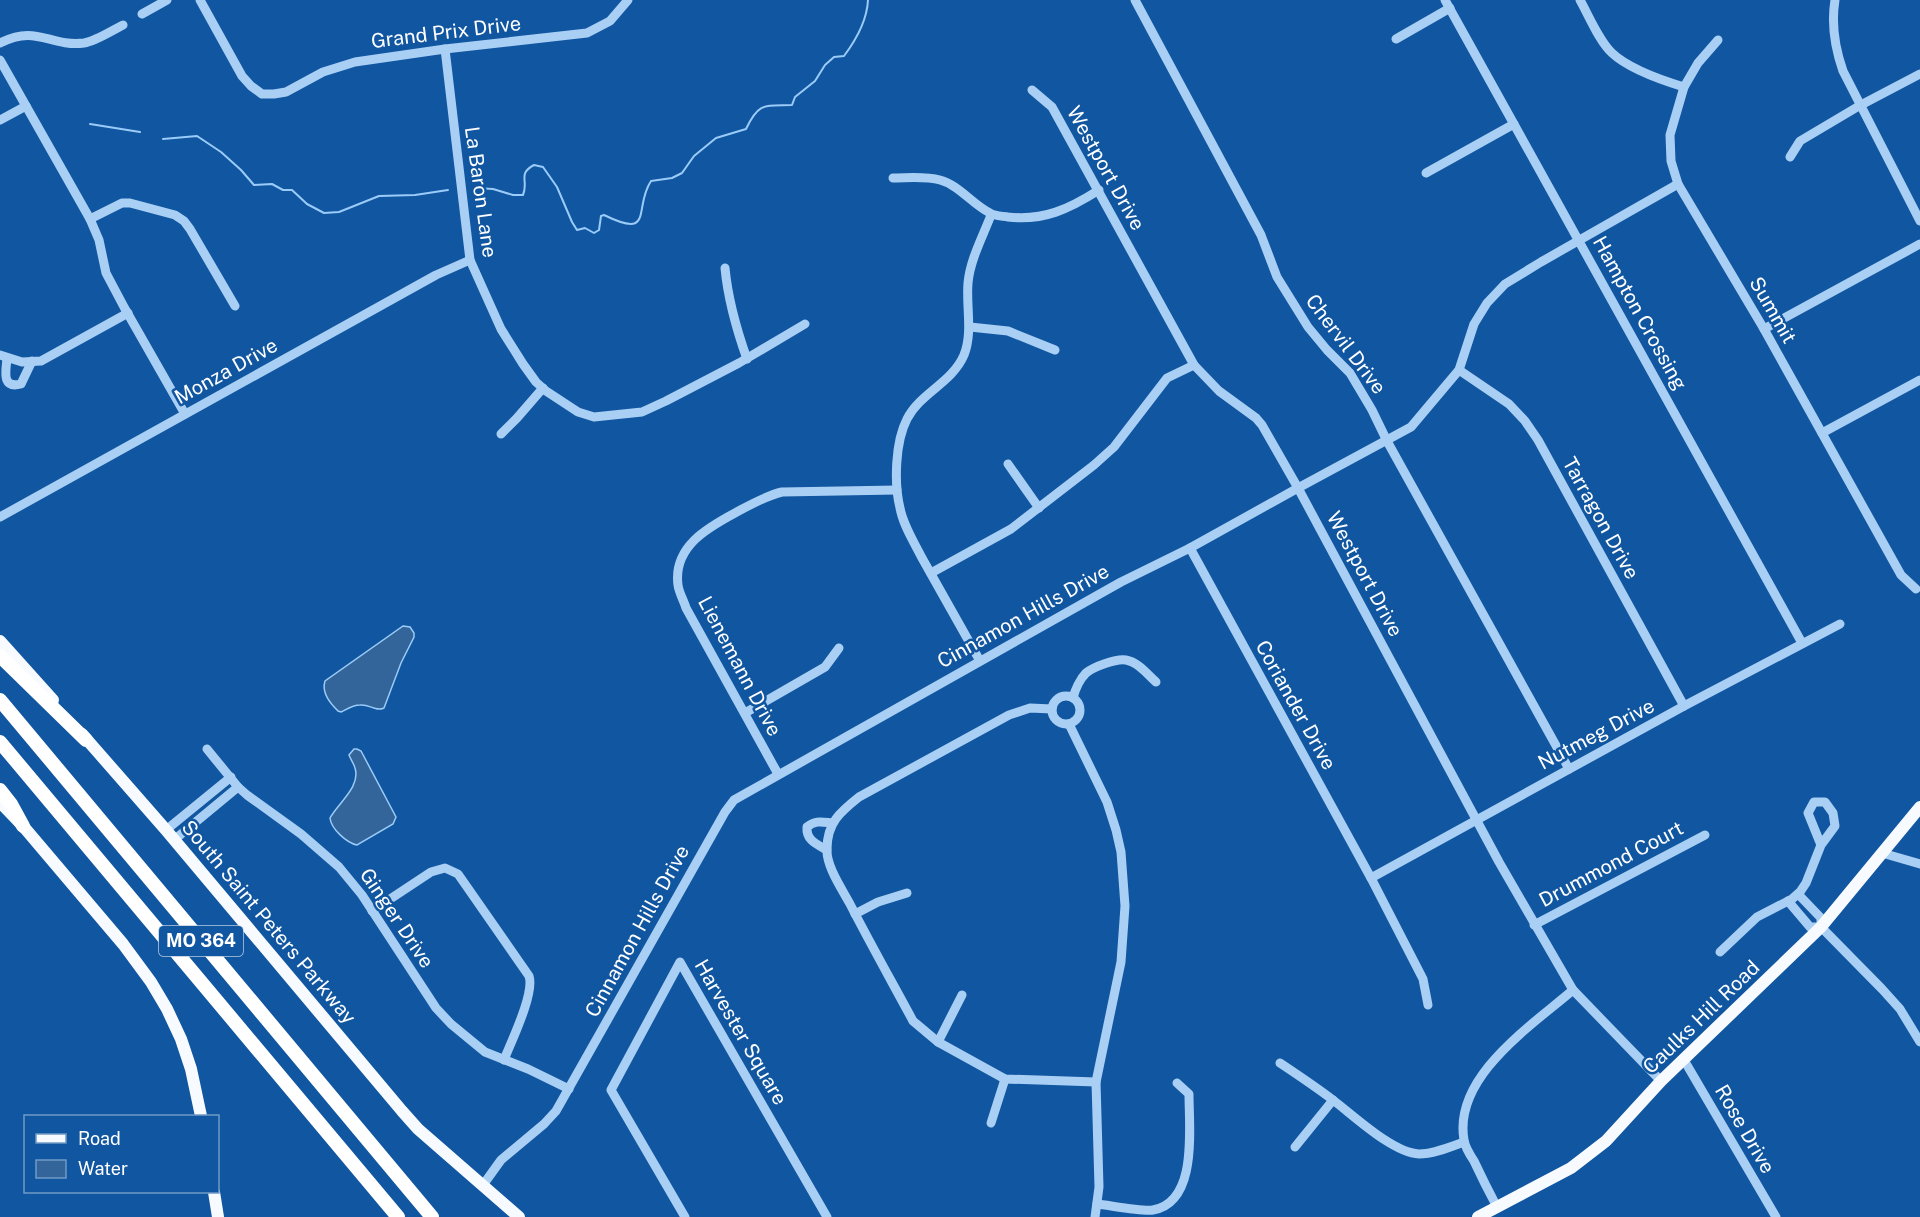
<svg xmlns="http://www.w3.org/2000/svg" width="1920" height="1217" viewBox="0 0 1920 1217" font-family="'Public Sans',sans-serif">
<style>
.water{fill:#33659a;stroke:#9bcbf8;stroke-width:1.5}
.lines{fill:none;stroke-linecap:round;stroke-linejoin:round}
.stream{stroke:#9bcbf8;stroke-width:2}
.minor{stroke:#a9cff5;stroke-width:9}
.major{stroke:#f7fbff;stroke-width:12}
.highway{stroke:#fff;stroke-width:14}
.labels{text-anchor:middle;stroke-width:5;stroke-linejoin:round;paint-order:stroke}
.shield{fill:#1156a0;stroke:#b8cce2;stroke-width:1.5}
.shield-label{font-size:18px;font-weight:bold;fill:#fff}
.street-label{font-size:20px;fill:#fff;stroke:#1156a0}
</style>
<rect width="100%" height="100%" fill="#1156a0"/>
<g class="water">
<path d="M403,626L410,627L414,633V637L401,663L384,708C375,712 370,704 360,705C353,705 347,709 341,712L338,711C331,704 321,693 325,681Z"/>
<path d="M354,749H357L361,751L396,817L393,824L357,845C347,843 331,829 330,818C338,803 361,787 355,768C354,764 351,760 349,755Z"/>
</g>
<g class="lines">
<g class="stream">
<path d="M90,124L140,132"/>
<path d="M163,139L197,136L221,152L241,170L254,185L272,184L283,190H292L307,204L324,213L339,212L379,196L415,195L448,190"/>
<path d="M476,188L493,189L513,195H523C529,181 517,174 534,165L543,167L557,187L572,222L577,230L585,228L594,233L599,230L601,216L604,215C655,240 633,208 651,181L672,178L682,173L694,156L716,138L746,129C759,102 764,106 792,105L795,97L815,81L825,65L834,57L844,56C856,40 867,21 868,0"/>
</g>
<g class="minor">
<path d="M200,0L242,76L251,86L262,94H274L286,92L323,72L355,62L445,49L587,33L610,21L628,0"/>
<path d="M1135,0L1261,235L1277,277L1308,327L1327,350L1350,373L1372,410L1387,441L1569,769"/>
<path d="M1445,0L1802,643"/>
<path d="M1580,0C1589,16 1599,41 1612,53C1629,69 1661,80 1684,87"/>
<path d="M1835,0C1831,24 1835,48 1843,71L1920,221"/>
<path d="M142,14L167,0"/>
<path d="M1396,39L1450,8"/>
<path d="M1718,40L1698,63L1684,87L1670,135L1671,161L1678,184L1764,329L1901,575L1916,589"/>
<path d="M0,43C37,24 49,47 84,43C96,41 111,31 123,25"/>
<path d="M445,49L470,260L501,329L523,364L536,382L546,391L578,412L594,417L642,412L666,401L739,363L805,324"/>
<path d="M0,60L90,219L99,240L106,273L124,307L185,414"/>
<path d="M1032,90L1052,107L1194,365L1219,391L1256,418L1262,425L1298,488L1499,862L1573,990L1661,1081"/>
<path d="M0,120L26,106"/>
<path d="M1790,157L1800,141L1859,106L1920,74"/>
<path d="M1426,173L1514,124"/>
<path d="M893,178C908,178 925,176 940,180C959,185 972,204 990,213C994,216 1002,216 1008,217C1044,221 1069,209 1099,190"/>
<path d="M90,219L122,203H130L175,215L184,221L190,229L235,306"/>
<path d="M725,268C728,300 736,328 747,359"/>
<path d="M970,327L1008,331L1055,350"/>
<path d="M1764,329L1920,244"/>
<path d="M0,355L22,362L41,361L128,313"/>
<path d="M7,358C6,371 1,389 21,384L32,361"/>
<path d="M1459,370L1509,404L1525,421L1538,440L1684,706"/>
<path d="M1822,433L1920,380"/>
<path d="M501,434L517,418L543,388"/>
<path d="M1008,464L1039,508"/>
<path d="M0,517L436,275L470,260"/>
<path d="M1190,548L1371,878L1423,979L1428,1005"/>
<path d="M931,573L1011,529L1094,465L1114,447L1167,378L1194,365"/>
<path d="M980,661C960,626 941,592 922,558C914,542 903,525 900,508C894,484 895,442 907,419C920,393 952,383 964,355C973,332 966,308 968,283C970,260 983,236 991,215"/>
<circle cx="1066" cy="710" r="14"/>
<path d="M1073,698C1075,690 1080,679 1086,673C1093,667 1117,658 1126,660C1138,662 1148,675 1156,682"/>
<path d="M1052,709L1030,708L1009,715L859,797C840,812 827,823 827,849C826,866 842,889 850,904C870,943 892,982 913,1021L938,1042L1005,1079L1096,1082"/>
<path d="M745,713L825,667L839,648"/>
<path d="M1069,724L1107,802L1116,830L1121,852L1125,906L1121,962L1096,1082L1099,1187L1095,1217"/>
<path d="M207,749L238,787L247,795L301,834L339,867L362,895L436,1008L451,1024L485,1052L528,1069L569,1089"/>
<path d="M778,774L686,608C684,601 679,593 678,585C673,547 707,528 735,513C750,505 765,496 782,492L897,490"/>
<path d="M166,830L231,777"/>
<path d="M174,840L238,787"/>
<path d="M827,850C816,844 806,840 807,827C815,820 822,822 832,823"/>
<path d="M1882,853L1920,864"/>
<path d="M1371,878L1684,706L1840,624"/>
<path d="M1798,894L1821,918V927"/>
<path d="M1788,901L1810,927H1821"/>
<path d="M372,911L431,872L445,868L458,874L529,976C535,993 511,1042 504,1060"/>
<path d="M855,914L878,902L907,893"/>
<path d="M1534,925L1705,835"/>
<path d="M1821,927L1882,989L1900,1009L1920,1042"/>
<path d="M1720,952L1757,917L1792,899L1800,892L1806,883L1821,845L1808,813L1814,802H1825L1833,813L1835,826L1821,845"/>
<path d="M938,1042L962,995"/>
<path d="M1684,1060L1776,1217"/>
<path d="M1280,1063C1298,1075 1316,1087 1333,1100C1354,1116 1393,1153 1419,1154C1434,1154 1450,1147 1464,1142"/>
<path d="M991,1123L1005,1079"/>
<path d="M1295,1147L1333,1100"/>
<path d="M483,1185L501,1160L544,1124L556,1111L725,812L734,800L1121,582L1190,548L1298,488L1411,427L1459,370L1474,324L1487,303L1505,284L1541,262L1678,184"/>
<path d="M1097,1204C1108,1205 1143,1212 1153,1210C1198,1202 1189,1129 1189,1094L1177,1083"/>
<path d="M1497,1207C1489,1192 1481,1176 1474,1161C1470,1155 1465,1147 1464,1140C1453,1077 1531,1026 1573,990"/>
<path d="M685,1217L611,1090L680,962L827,1217"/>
</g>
<g class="major">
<path d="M0,641L53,700"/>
<path d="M82,734L166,830L402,1111L418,1129L519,1217"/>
<path d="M0,802L23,826L123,944L151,982L167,1009L181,1039L191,1069L201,1116"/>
<path d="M214,1192L218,1217"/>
<path d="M1478,1217L1571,1168L1606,1141L1661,1081L1821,927L1920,807"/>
</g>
<g class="highway">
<path d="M0,656L86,740"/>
<path d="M0,700L432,1217"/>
<path d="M0,742L398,1217"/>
<path d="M0,790L11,804L23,826"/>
</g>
</g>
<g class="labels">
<rect class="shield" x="159" y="926" width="84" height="30" rx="4.5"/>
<g class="shield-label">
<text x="201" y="947">MO 364</text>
</g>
<g class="street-label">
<text transform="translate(446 32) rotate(-7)" y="7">Grand Prix Drive</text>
<text transform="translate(1106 168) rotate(61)" y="7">Westport Drive</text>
<text transform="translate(481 192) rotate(82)" y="7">La Baron Lane</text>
<text transform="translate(1773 310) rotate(60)" y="7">Summit</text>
<text transform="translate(1640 313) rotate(61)" y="7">Hampton Crossing</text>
<text transform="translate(1346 344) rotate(53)" y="7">Chervil Drive</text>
<text transform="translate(226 371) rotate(-29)" y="7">Monza Drive</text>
<text transform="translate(1601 518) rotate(61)" y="7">Tarragon Drive</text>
<text transform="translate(1365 574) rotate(62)" y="7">Westport Drive</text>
<text transform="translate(1023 616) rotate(-29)" y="7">Cinnamon Hills Drive</text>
<text transform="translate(740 666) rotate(62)" y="7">Lienemann Drive</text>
<text transform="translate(1296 705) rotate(61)" y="7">Coriander Drive</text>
<text transform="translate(1596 734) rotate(-28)" y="7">Nutmeg Drive</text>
<text transform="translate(1611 864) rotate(-28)" y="7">Drummond Court</text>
<text transform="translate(397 918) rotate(56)" y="7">Ginger Drive</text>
<text transform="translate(269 922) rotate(50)" y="7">South Saint Peters Parkway</text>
<text transform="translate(637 931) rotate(-61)" y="7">Cinnamon Hills Drive</text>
<text transform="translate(1701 1017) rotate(-44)" y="7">Caulks Hill Road</text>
<text transform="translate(741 1032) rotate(60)" y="7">Harvester Square</text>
<text transform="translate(1745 1129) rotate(60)" y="7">Rose Drive</text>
</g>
</g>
<rect x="24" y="1115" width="195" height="78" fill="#1156a0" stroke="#709ac6" stroke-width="1.5"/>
<rect x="36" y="1134" width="30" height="9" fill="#f7fbff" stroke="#709ac6" stroke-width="1.5"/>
<text x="78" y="1145" font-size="18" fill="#ffffff">Road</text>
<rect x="36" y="1160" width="30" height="18" fill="#33659a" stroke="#709ac6" stroke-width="1.5"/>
<text x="78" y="1175" font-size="18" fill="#ffffff">Water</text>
</svg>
